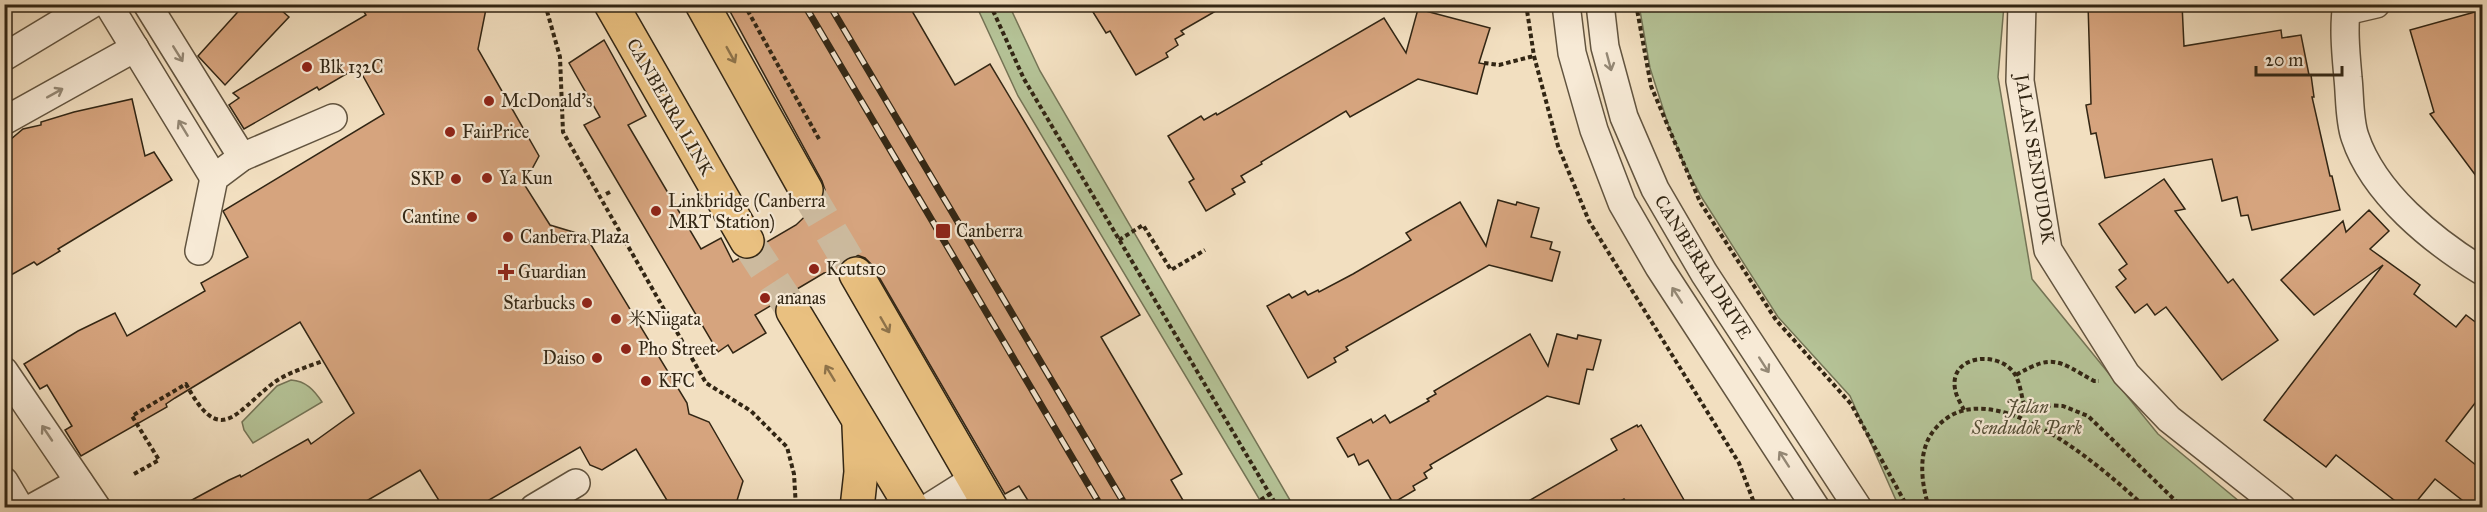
<svg xmlns="http://www.w3.org/2000/svg" width="2487" height="512" viewBox="0 0 2487 512" font-family="'IM FELL Great Primer','Noto Serif SC',serif">
<style>
.green{fill:#b5c397;stroke:#747456;stroke-width:1.5}
.building{fill:#d6a47e;stroke:#322614;stroke-width:1.5}
.lines{fill:none;stroke-linecap:round;stroke-linejoin:round}
.major-tunnel{stroke:#ccba9e;stroke-width:33;stroke-dasharray:33 16;stroke-linecap:butt}
.minor-casing{stroke:#62543f;stroke-width:30}
.major-casing{stroke:#322614;stroke-width:36}
.path{stroke:#322614;stroke-width:4;stroke-dasharray:4.5 3;stroke-linecap:butt}
.minor{stroke:#f7ead6;stroke-width:27}
.major{stroke:#e9c080;stroke-width:33}
.rail-casing{stroke:#322614;stroke-width:7}
.rail{stroke:#f7ead6;stroke-width:4.5;stroke-dasharray:14;stroke-linecap:butt}
.oneway{stroke:#948875}
.oneway2{stroke:#8e734a}
.poi-dot{fill:#8f2418;stroke:#f7ead6;stroke-width:2}
.labels{text-anchor:middle;stroke-width:4.5;stroke-linejoin:round;paint-order:stroke}
.poi-label{font-size:18px;fill:#322614;stroke:#f7ead6;text-anchor:start}
.street-label{font-size:18px;fill:#322614;stroke:#f7ead6}
.park-label{font-size:18px;font-style:italic;fill:#534d35;stroke:#f7ead6}
</style>
<rect width="100%" height="100%" fill="#f2dfc0"/>
<filter id="stains"><feTurbulence type="fractalNoise" baseFrequency=".00333" numOctaves="4"/><feColorMatrix values="0 0 0 0 .2 0 0 0 0 .09 0 0 0 0 .02 0 0 0 .5 -.17"/></filter>
<radialGradient id="worn" r=".72"><stop offset=".6" stop-color="#630" stop-opacity="0"/><stop offset="1" stop-color="#630" stop-opacity=".3"/></radialGradient>
<g class="green">
<path d="M976,5H1009L1040,71L1294,507H1264L1018,96Z"/>
<path d="M1639,5H2004L1998,77L2032,279L2158,434L2246,507H1899L1850,396L1778,317L1702,198L1683,162L1669,127L1650,68Z"/>
<path d="M291,380C306,381 314,390 322,402L253,443L244,430L242,422L277,386Z"/>
</g>
<g class="building">
<path d="M245,4H274L289,17L225,85L198,56Z"/>
<path d="M359,4H487L478,49L539,156L524,184L550,225L583,235L588,240L687,403L689,414L709,422L743,481L735,507H671L636,449L602,470L590,465L580,447L477,507H443L420,470L356,507H179L229,480L240,475L241,477L308,439L311,444L354,413L300,322L175,398L166,404L167,407L81,456L65,430L72,426L47,385L40,389L24,364L78,331L115,313L127,336L205,291L201,283L248,257L223,211L384,114L358,67L319,90L317,87L244,129L229,105L239,98L233,93L366,15Z"/>
<path d="M726,4H908L955,85L990,64L1140,315L1101,337L1182,474L1171,480L1187,507H1032L1019,486L1005,494L872,265L865,258L857,255L847,258L840,264L838,271L824,273L792,292L783,295L777,302L755,315L766,333L733,353L728,345L718,352L584,125L600,117L569,63L604,40L646,116L628,125L701,249L721,238L733,262L740,258L748,260L756,257L763,251L765,243L796,225L822,200L825,190L822,181Z"/>
<path d="M1088,4H1228L1181,31L1184,34L1175,39L1178,45L1166,53L1168,57L1136,75L1110,31L1106,33Z"/>
<path d="M2088,4H2182L2184,46L2281,30L2282,38L2301,35L2309,75H2311L2314,97H2312L2330,176H2332L2340,210L2252,230L2248,215L2241,216L2237,197L2222,201L2212,159L2105,178L2096,133L2091,134L2086,105L2091,104Z"/>
<path d="M1418,9L1490,28L1479,63L1485,64L1477,94L1418,79L1350,117L1346,111L1261,162L1262,164L1241,176L1245,182L1232,189L1235,194L1206,211L1189,182L1194,179L1168,136L1201,116L1204,120L1216,113L1217,115L1384,18L1406,53Z"/>
<path d="M2482,10V184L2430,114L2434,112L2410,30Z"/>
<path d="M132,99L145,156L154,152L172,180L58,249L60,251L37,265L34,262L4,279V145L23,129L41,125V122L74,112Z"/>
<path d="M2164,179L2185,209L2175,211L2228,283L2233,279L2278,340L2222,380L2166,307L2155,315L2147,304L2135,313L2116,287L2126,279L2119,270L2127,264L2099,224Z"/>
<path d="M1498,200L1516,205L1517,202L1539,208L1531,237L1552,242L1550,249L1560,252L1552,281L1489,265L1346,347L1348,350L1334,358L1336,362L1308,378L1267,306L1289,294L1292,298L1305,291L1308,295L1318,290L1319,292L1353,274L1411,240L1406,233L1460,202L1486,246Z"/>
<path d="M2369,210L2389,231L2370,249L2420,285L2414,294L2456,327L2466,315L2482,327V394L2446,441L2482,470V498L2475,507H2471L2435,479L2412,507H2403L2336,455L2326,467L2264,420L2383,265L2314,315L2281,280L2343,221L2346,232Z"/>
<path d="M1530,334L1548,366L1557,334L1577,339L1578,335L1601,340L1593,370L1587,369L1579,404L1547,396L1430,465L1432,468L1424,473L1427,478L1413,486L1415,490L1393,503L1368,460L1359,465L1354,454L1348,457L1337,438L1371,419L1373,423L1385,415L1390,423L1429,401L1427,399L1436,394L1434,391Z"/>
<path d="M1637,425L1638,427L1641,425L1688,507H1629L1624,499L1610,507H1518L1617,450L1611,439Z"/>
</g>
<g class="lines">
<g class="major-tunnel">
<path d="M806,190L856,274"/>
<path d="M747,241L793,311"/>
</g>
<g class="minor-casing">
<g id="minor">
<path d="M108,4L214,178"/>
<path d="M147,4L242,157"/>
<path d="M1566,4L1572,53L1594,130L1622,203L1659,267L1816,508"/>
<path d="M1600,4L1605,47L1624,117L1655,189L1704,273L1858,508"/>
<path d="M2022,4L2020,81L2048,250L2126,374L2169,419L2282,508"/>
<path d="M2347,4C2343,27 2346,55 2348,78C2350,96 2349,120 2355,137C2374,194 2433,241 2482,271"/>
<path d="M2346,11L2376,4"/>
<path d="M4,57L92,4"/>
<path d="M4,121L135,48"/>
<path d="M199,251L214,178L242,157L333,118"/>
<path d="M4,371L97,508"/>
<path d="M4,481L20,508"/>
<path d="M32,508L79,482"/>
<path d="M534,508L576,483"/>
<path d="M928,508L974,479"/>
</g>
</g>
<g class="major-casing">
<g id="major">
<path d="M611,4L747,241"/>
<path d="M702,4L806,190"/>
<path d="M856,274L991,508"/>
<path d="M793,311L912,508"/>
<path d="M857,508L861,472L859,426"/>
</g>
</g>
<g class="path">
<path d="M545,4L560,57L563,132L706,383L751,411L787,447L794,474L796,508"/>
<path d="M744,4L819,139"/>
<path d="M990,4L1024,79L1278,508"/>
<path d="M1526,4L1534,56L1558,146L1589,221L1739,463L1756,508"/>
<path d="M1636,4L1651,86L1700,202L1776,320L1851,404L1908,508"/>
<path d="M2402,10L2428,4"/>
<path d="M1484,63L1499,65L1534,56"/>
<path d="M606,194L612,191"/>
<path d="M1119,240L1143,225L1171,270L1205,250"/>
<path d="M2016,375C2054,353 2058,361 2094,381H2099"/>
<path d="M2024,404L2063,406L2088,416L2183,508"/>
<path d="M1964,410C1961,404 1956,396 1955,389C1949,355 1998,350 2014,373C2020,381 2021,395 2024,404L2015,414"/>
<path d="M134,474L159,460L132,416L186,384C220,447 234,414 272,384C286,373 307,367 323,361"/>
<path d="M1248,508L1270,494"/>
<path d="M1929,508C1921,482 1917,450 1935,429C1988,365 2104,469 2146,508"/>
</g>
<use href="#minor" class="minor"/>
<use href="#major" class="major"/>
<g class="rail-casing">
<g id="rail">
<path d="M804,4L1102,508"/>
<path d="M829,4L1127,508"/>
</g>
</g>
<use href="#rail" class="rail"/>
</g>
<defs><path id="oneway-shaft" d="M-6 0H5M1.5-3L5.5 0L1.5 3" fill="none" stroke-width="1.6" stroke-linecap="round" stroke-linejoin="round" transform="scale(1.5)"/></defs>
<g class="oneway">
<use href="#oneway-shaft" transform="translate(178 54) rotate(58)"/>
<use href="#oneway-shaft" transform="translate(1609 62) rotate(75)"/>
<use href="#oneway-shaft" transform="translate(55 93) rotate(-29)"/>
<use href="#oneway-shaft" transform="translate(183 128) rotate(-121)"/>
<use href="#oneway-shaft" transform="translate(1677 295) rotate(-123)"/>
<use href="#oneway-shaft" transform="translate(1764 365) rotate(57)"/>
<use href="#oneway-shaft" transform="translate(47 433) rotate(-124)"/>
<use href="#oneway-shaft" transform="translate(1784 459) rotate(-123)"/>
</g>
<g class="oneway2">
<use href="#oneway-shaft" transform="translate(731 55) rotate(61)"/>
<use href="#oneway-shaft" transform="translate(885 325) rotate(60)"/>
<use href="#oneway-shaft" transform="translate(830 373) rotate(-121)"/>
</g>
<g class="poi-dot">
<circle cx="307" cy="67" r="6"/>
<circle cx="489" cy="101" r="6"/>
<circle cx="450" cy="132" r="6"/>
<circle cx="487" cy="178" r="6"/>
<circle cx="456" cy="179" r="6"/>
<circle cx="656" cy="211" r="6"/>
<circle cx="472" cy="217" r="6"/>
<rect x="935" y="223" width="16" height="16" rx="3"/>
<circle cx="508" cy="237" r="6"/>
<circle cx="814" cy="269" r="6"/>
<path d="M503 263h6v6h6v6h-6v6h-6v-6h-6v-6h6z"/>
<circle cx="765" cy="298" r="6"/>
<circle cx="587" cy="303" r="6"/>
<circle cx="616" cy="319" r="6"/>
<circle cx="626" cy="349" r="6"/>
<circle cx="597" cy="358" r="6"/>
<circle cx="646" cy="381" r="6"/>
</g>
<g class="labels">
<g class="poi-label">
<text x="319" y="73">Blk 132C</text>
<text x="501" y="107">McDonald's</text>
<text x="462" y="138">FairPrice</text>
<text x="499" y="184">Ya Kun</text>
<text x="444" y="185" text-anchor="end">SKP</text>
<text x="668" y="207">Linkbridge (Canberra<tspan x="668" dy="21">MRT Station)</tspan></text>
<text x="460" y="223" text-anchor="end">Cantine</text>
<text x="956" y="237">Canberra</text>
<text x="520" y="243">Canberra Plaza</text>
<text x="826" y="275">Kcuts10</text>
<text x="518" y="278">Guardian</text>
<text x="777" y="304">ananas</text>
<text x="575" y="309" text-anchor="end">Starbucks</text>
<text x="628" y="325">米Niigata</text>
<text x="638" y="355">Pho Street</text>
<text x="585" y="364" text-anchor="end">Daiso</text>
<text x="658" y="387">KFC</text>
</g>
<g class="street-label">
<text transform="translate(670 107) rotate(60)" y="6">CANBERRA LINK</text>
<text transform="translate(2035 159) rotate(81)" y="6">JALAN SENDUDOK</text>
<text transform="translate(1703 267) rotate(58)" y="6">CANBERRA DRIVE</text>
</g>
<g class="park-label">
<text x="2027" y="413">Jalan<tspan x="2027" dy="21">Sendudok Park</tspan></text>
</g>
</g>
<rect width="2487" height="512" fill="none" stroke="#f2dfc0" stroke-width="24"/>
<rect x="6" y="6" width="2475" height="500" fill="none" stroke="#322614" stroke-width="3"/>
<rect x="12" y="12" width="2463" height="488" fill="none" stroke="#322614" stroke-width="1.5"/>
<path d="M2256 66v9h86v-9" fill="none" stroke="#322614" stroke-width="3"/>
<text x="2265" y="66" font-size="18" fill="#322614" stroke="#f7ead6" stroke-width="4.5" paint-order="stroke">20 m</text>
<rect width="100%" height="100%" filter="url(#stains)"/>
<rect width="100%" height="100%" fill="url(#worn)"/>
</svg>
